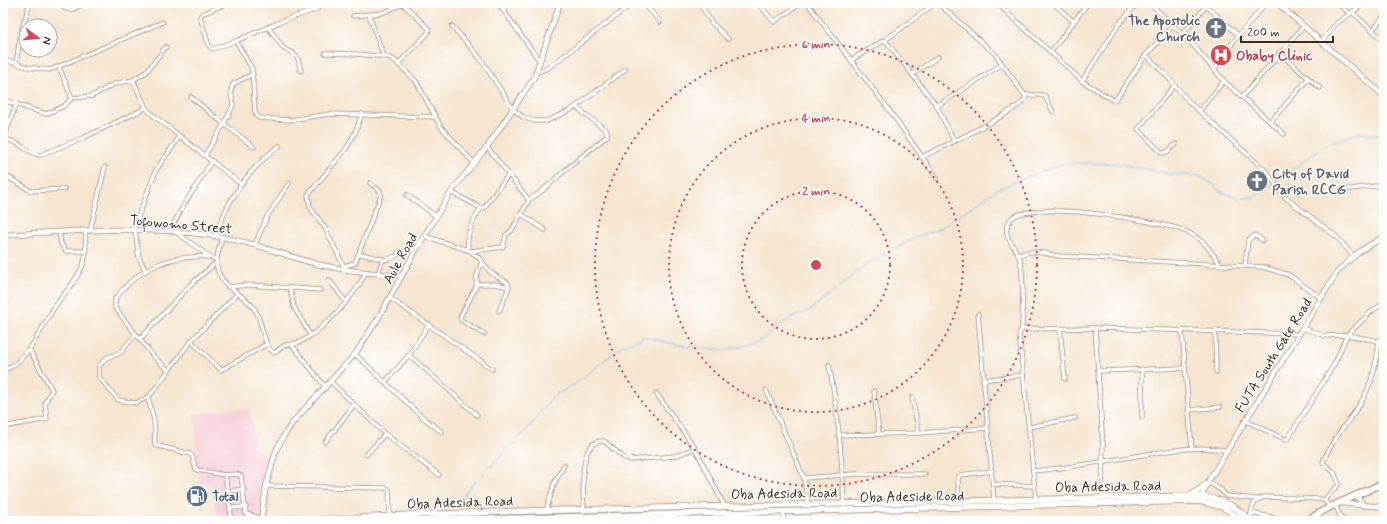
<svg xmlns="http://www.w3.org/2000/svg" width="1387" height="524" viewBox="0 0 1387 524" font-family="Mynerve,sans-serif">
<style>
.built{fill:#f6cfd8}
.lines{fill:none;stroke-linecap:round;stroke-linejoin:round}
.stream{stroke:#75baec;stroke-width:1}
.street-casing{stroke:#988878;stroke-width:5}
.secondary-casing{stroke:#988878;stroke-width:6}
.primary-casing{stroke:#988878;stroke-width:7}
.highway-casing{stroke:#988878;stroke-width:8}
.street{stroke:#fff;stroke-width:3.5}
.secondary{stroke:#fff;stroke-width:4.5}
.primary{stroke:#fff;stroke-width:5.5}
.highway{stroke:#fff;stroke-width:6}
.ring{fill:none;stroke:#d1495b;stroke-width:2;stroke-dasharray:2 4}
.labels{text-anchor:middle;stroke-width:3;stroke-linejoin:round;paint-order:stroke}
.worship-label{font-size:14px;font-weight:bold;fill:#5b616d;stroke:#fff;text-anchor:end}
.health-label{font-size:14px;font-weight:bold;fill:#be3a42;stroke:#fff;text-anchor:start}
.street-label{font-size:14px;fill:#3b2a1e;stroke:#fff}
.service-label{font-size:14px;font-weight:bold;fill:#4e5e75;stroke:#fff;text-anchor:start}
.centre{fill:#d1495b;stroke:#fff;stroke-width:2}
.ring-label{font-size:12px;text-anchor:middle;font-weight:bold;fill:#d1495b;stroke:#fff;stroke-width:3;stroke-linejoin:round;paint-order:stroke}
</style>
<rect width="100%" height="100%" fill="#fff"/>
<filter id="ink" filterUnits="userSpaceOnUse"><feTurbulence type="fractalNoise" baseFrequency=".025" numOctaves="2"/><feDisplacementMap in="SourceGraphic" scale="8" xChannelSelector="R" yChannelSelector="G"/><feConvolveMatrix kernelMatrix="1 2 1 2 8 2 1 2 1" color-interpolation-filters="sRGB"/></filter>
<filter id="wash" filterUnits="userSpaceOnUse"><feTurbulence type="fractalNoise" baseFrequency=".012" numOctaves="4" result="noise"/><feDisplacementMap in="SourceGraphic" scale="16" xChannelSelector="R" yChannelSelector="G"/><feGaussianBlur stdDeviation="0.9" result="paint"/><feColorMatrix in="noise" values="0 0 0 0 0 0 0 0 0 0 0 0 0 0 0 0 0 1.4 0 .05"/><feComposite in="paint" operator="in"/></filter>
<g filter="url(#wash)">
<rect width="100%" height="100%" fill="#f6e6d1"/>
<path class="built" d="M250,408L255,450L271,454L263,480L256,520L219,521L210,482L199,484L194,413Z"/>
<g class="lines">
<g class="stream">
<path d="M1276,182L1328,143L1358,133L1384,136"/>
<path d="M457,509L467,490L527,430L553,396L575,384L622,346L644,337L679,345L724,350L744,346L765,338L789,319L812,309L864,266L916,237L940,228L998,189L1027,177L1064,163H1097L1120,164L1169,174L1200,176L1214,185L1219,191L1238,198L1253,197L1273,184"/>
</g>
</g>
</g>
<g filter="url(#ink)">
<g class="lines">
<g class="street-casing">
<g id="street">
<path d="M60,3L64,8L71,10L85,3"/>
<path d="M228,3L202,14L200,17L209,46L213,49L236,41L280,22L317,9"/>
<path d="M498,3L539,60"/>
<path d="M644,3L660,22"/>
<path d="M700,3L711,22L728,39"/>
<path d="M758,3L774,22L801,3"/>
<path d="M807,3L887,107L937,178"/>
<path d="M997,3L1082,81L1113,100L1116,99L1146,55L1173,25"/>
<path d="M1053,3L1074,22"/>
<path d="M1150,3L1193,45L1224,81L1284,134"/>
<path d="M1203,3L1239,36"/>
<path d="M1337,3L1349,13"/>
<path d="M502,9L511,3"/>
<path d="M1352,12L1384,41"/>
<path d="M369,15L384,57"/>
<path d="M353,16L382,13L403,4"/>
<path d="M452,26L480,58L513,109L523,117L534,121H547L571,110L626,69"/>
<path d="M268,27L284,49L293,53L298,59L301,71"/>
<path d="M1372,31L1384,16"/>
<path d="M1183,34L1206,6"/>
<path d="M885,40L937,106L954,141"/>
<path d="M236,41L252,69L255,113L259,118L290,120L329,114L435,117"/>
<path d="M1321,42L1337,23L1365,3"/>
<path d="M325,53L356,54L388,57L394,60L416,81L441,127L474,163"/>
<path d="M1050,53L1088,3"/>
<path d="M1279,53L1320,88"/>
<path d="M1146,55L1166,75L1189,102L1266,171L1286,198L1337,237L1353,256"/>
<path d="M3,59L27,67L50,70L163,22"/>
<path d="M851,60L885,40L936,3"/>
<path d="M16,63L21,32L30,3"/>
<path d="M398,64L428,33L429,29L402,3"/>
<path d="M59,67L72,98"/>
<path d="M1214,70L1234,41L1266,3"/>
<path d="M538,72L548,68L633,3"/>
<path d="M253,74L233,84L231,91L233,106L224,124L254,147"/>
<path d="M912,74L938,57"/>
<path d="M133,80L146,72L166,47"/>
<path d="M1082,81L1119,24L1137,3"/>
<path d="M1174,86L1138,129L1162,153L1167,152L1176,144"/>
<path d="M1025,95H1040L1045,96L1053,112"/>
<path d="M191,97L224,124L205,155"/>
<path d="M1242,97L1304,26"/>
<path d="M3,100L46,114L64,106L72,98L92,96L114,84L133,80L146,108L154,116L241,184"/>
<path d="M937,106L1001,65"/>
<path d="M1199,111L1224,81"/>
<path d="M1270,122L1308,79"/>
<path d="M4,139L16,104"/>
<path d="M3,140C17,138 27,154 40,155L83,138L146,108"/>
<path d="M487,147L529,200"/>
<path d="M922,157C938,149 1022,110 1026,97L995,54L938,3"/>
<path d="M3,174L31,191L65,189"/>
<path d="M1342,190L1384,185"/>
<path d="M451,192L481,208"/>
<path d="M407,195L436,216"/>
<path d="M521,214L545,230"/>
<path d="M133,230L156,170L180,136"/>
<path d="M135,230L139,257L145,270"/>
<path d="M90,231L105,167"/>
<path d="M170,231L182,208L212,161"/>
<path d="M59,232L61,244L66,251H85"/>
<path d="M176,232L210,257"/>
<path d="M216,236C226,200 250,168 279,146"/>
<path d="M424,236L471,251L479,258L491,273L508,283V290L499,311"/>
<path d="M222,237C220,247 214,260 218,271C224,289 243,293 254,308C263,319 262,346 274,353C278,351 280,348 284,346C289,343 296,345 302,341C324,329 356,295 366,272"/>
<path d="M255,244L267,217L289,183"/>
<path d="M468,250C466,233 472,222 481,208H484L509,174"/>
<path d="M471,251L503,247L506,235L512,230L529,200L541,192L563,172L607,136V131L576,107"/>
<path d="M360,254L383,259L378,274"/>
<path d="M1019,256C1029,248 1047,254 1059,256L1263,267L1289,275L1321,298"/>
<path d="M384,260C396,259 403,248 416,250"/>
<path d="M482,261L477,275L476,287L460,317L461,320L484,334"/>
<path d="M1245,265L1248,240L1255,235L1262,240"/>
<path d="M344,266L355,263L381,195L380,191L370,183"/>
<path d="M345,269L325,228L310,207L308,195L346,149L355,133L362,114"/>
<path d="M329,280L346,302"/>
<path d="M477,284H495L509,287"/>
<path d="M228,287L248,285L320,290"/>
<path d="M290,288L294,307L310,335"/>
<path d="M390,298L492,369"/>
<path d="M978,314L994,501"/>
<path d="M1095,328L1103,446L1102,498"/>
<path d="M1303,328L1325,336L1347,335L1384,342"/>
<path d="M1022,329L1095,328L1299,334"/>
<path d="M1060,329L1065,379"/>
<path d="M1182,331L1192,449"/>
<path d="M1215,332L1216,372"/>
<path d="M136,334L120,353L106,358L99,366V377L118,400L136,403L148,397"/>
<path d="M140,339L190,285L217,262"/>
<path d="M191,341L221,370L267,344"/>
<path d="M292,345L326,388"/>
<path d="M355,354L421,416L442,432"/>
<path d="M409,355L477,415"/>
<path d="M829,365C838,411 842,458 844,505"/>
<path d="M1142,369V417"/>
<path d="M168,370L154,357L115,308V299C133,274 162,257 193,257C202,256 209,256 217,260"/>
<path d="M3,371C31,359 40,328 56,305C65,292 79,278 84,262C87,252 86,241 85,231"/>
<path d="M1099,371L1185,368"/>
<path d="M983,380L1023,375"/>
<path d="M331,382L385,434L439,475"/>
<path d="M385,382L409,355L429,324"/>
<path d="M766,390L804,478L808,505"/>
<path d="M874,391L879,434"/>
<path d="M656,393L695,448L725,507"/>
<path d="M912,398L919,433"/>
<path d="M1189,410L1220,407"/>
<path d="M1246,421L1287,440L1335,363L1347,335L1372,311L1384,303"/>
<path d="M3,427L47,419L45,403L52,390L29,349"/>
<path d="M1029,427L1075,418"/>
<path d="M840,435L919,433L987,428"/>
<path d="M325,442L354,405"/>
<path d="M366,455L385,434"/>
<path d="M1033,471C1072,468 1110,460 1148,454C1174,450 1202,445 1228,451"/>
<path d="M225,475L237,474L241,476L246,514L261,518"/>
<path d="M804,478L855,474H925"/>
<path d="M1208,482L1221,490L1226,496L1257,499"/>
<path d="M993,484L1034,486"/>
<path d="M266,486L387,488L389,490L390,516"/>
<path d="M228,491L244,489"/>
<path d="M1036,500L1019,334L1022,329C1022,311 1025,271 1019,256C1014,244 1000,235 1010,220C1025,198 1161,221 1185,231C1202,238 1210,249 1220,264"/>
<path d="M1324,500L1339,484L1334,472L1324,464L1323,462C1331,441 1346,425 1358,407C1371,388 1377,363 1379,340"/>
<path d="M959,502L958,479L960,475L992,471"/>
<path d="M1335,505L1343,521"/>
<path d="M230,508L246,507"/>
<path d="M546,511L554,484L564,465"/>
<path d="M584,511C584,494 576,439 604,441L623,457L631,460L675,456L695,448"/>
<path d="M783,511L784,521"/>
<path d="M1251,513L1271,517L1279,521"/>
<path d="M682,514V521"/>
<path d="M635,515V521"/>
<path d="M232,521L225,475L197,470C192,465 196,458 190,454L155,445L154,420L148,398L191,341L237,294"/>
<path d="M1250,521C1252,509 1251,501 1264,497L1320,499L1325,501L1330,507"/>
</g>
</g>
<g class="secondary-casing">
<g id="secondary">
<path d="M1277,3L1384,96"/>
<path d="M3,235C73,231 145,225 215,236C251,241 282,255 317,264C344,271 373,273 401,276"/>
<path d="M1356,495L1364,506"/>
<path d="M1200,500L1209,480L1336,274C1350,257 1365,247 1384,237"/>
<path d="M1340,503L1384,507"/>
<path d="M261,521L266,486L276,451L283,437L293,422L355,354L379,317L416,250L451,192L487,147L534,78L560,3"/>
</g>
</g>
<g class="primary-casing">
<g id="primary">
<path d="M1192,495L1208,483"/>
<path d="M311,521L409,515L528,511L1191,496C1215,496 1234,503 1250,521"/>
<path d="M407,521L1199,501L1223,507L1243,521"/>
</g>
</g>
<g class="highway-casing">
<path id="highway" d="M1306,521L1330,507L1384,483"/>
</g>
<use href="#street" class="street"/>
<use href="#secondary" class="secondary"/>
<use href="#primary" class="primary"/>
<use href="#highway" class="highway"/>
</g>
</g>
<g class="ring">
<circle cx="816" cy="265" r="74"/>
<circle cx="816" cy="265" r="147"/>
<circle cx="816" cy="265" r="221"/>
</g>
<defs>
<g id="church-disc" transform="scale(1.15)"><circle r="9.5" fill="#6b7280" stroke="#fff"/><path d="M-1.2-6h2.4v3.5h3.3v2.4h-3.3V6h-2.4V-.1h-3.3v-2.4h3.3Z" fill="#fff"/></g>
<g id="hospital-disc" transform="scale(1.15)"><circle r="9.5" fill="#e0444e" stroke="#fff"/><path d="M-5-5h3v3.5h4V-5h3V5h-3V1.5h-4V5h-3Z" fill="#fff"/></g>
<g id="fuel-disc" transform="scale(1.15)"><circle r="9.5" fill="#5c6f8a" stroke="#fff"/><path d="M-5.5-6h7V0h2V4h1.3V-2.5L3-4.5l.8-.8L6-3V5H2.5V1h-1V6h-7ZM-4.2-4.7v3.2H.2V-4.7Z" fill="#fff"/></g>
</defs>
<g fill-rule="evenodd">
<use href="#church-disc" x="1216" y="28"/>
<use href="#hospital-disc" x="1221" y="55"/>
<use href="#church-disc" x="1257" y="181"/>
<use href="#fuel-disc" x="197" y="496"/>
</g>
<g class="labels">
<g class="worship-label">
<text x="1200" y="25">The Apostolic<tspan x="1200" dy="16">Church</tspan></text>
<text x="1272" y="178" text-anchor="start">City of David<tspan x="1272" dy="16">Parish RCCG</tspan></text>
</g>
<g class="health-label">
<text x="1236" y="60">Obaby Clinic</text>
</g>
<g class="street-label">
<text transform="translate(181 224) rotate(5)" y="5">Tofowomo Street</text>
<text transform="translate(400 258) rotate(-61)" y="5">Aule Road</text>
<text transform="translate(1273 355) rotate(-58)" y="5">FUTA South Gate Road</text>
<text transform="translate(1108 486) rotate(-1)" y="5">Oba Adesida Road</text>
<text transform="translate(784 493) rotate(-1)" y="5">Oba Adesida Road</text>
<text transform="translate(912 496) rotate(-1)" y="5">Oba Adeside Road</text>
<text transform="translate(460 502) rotate(-2)" y="5">Oba Adesida Road</text>
</g>
<g class="service-label">
<text x="212" y="501">Total</text>
</g>
</g>
<circle cx="816" cy="265" r="6" class="centre"/>
<g class="ring-label">
<text x="816" y="48">6 min</text>
<text x="816" y="122">4 min</text>
<text x="816" y="195">2 min</text>
</g>
<rect width="1387" height="524" fill="none" stroke="#fff" stroke-width="16"/>
<g transform="translate(38 38) rotate(106)"><circle r="19" fill="#ffffff" stroke="#b1aaa5"/>
<path d="M0-3L7 15L0 10L-7 15Z" fill="#d1495b"/>
<text y="-6" font-size="11" font-weight="bold" text-anchor="middle" fill="#3b2a1e">N</text>
</g>
<path d="M1241 36v6h92v-6" fill="none" stroke="#3b2a1e" stroke-width="2"/>
<text x="1247" y="36" font-size="12" fill="#3b2a1e" stroke="#ffffff" stroke-width="3" paint-order="stroke">200 m</text>
</svg>
